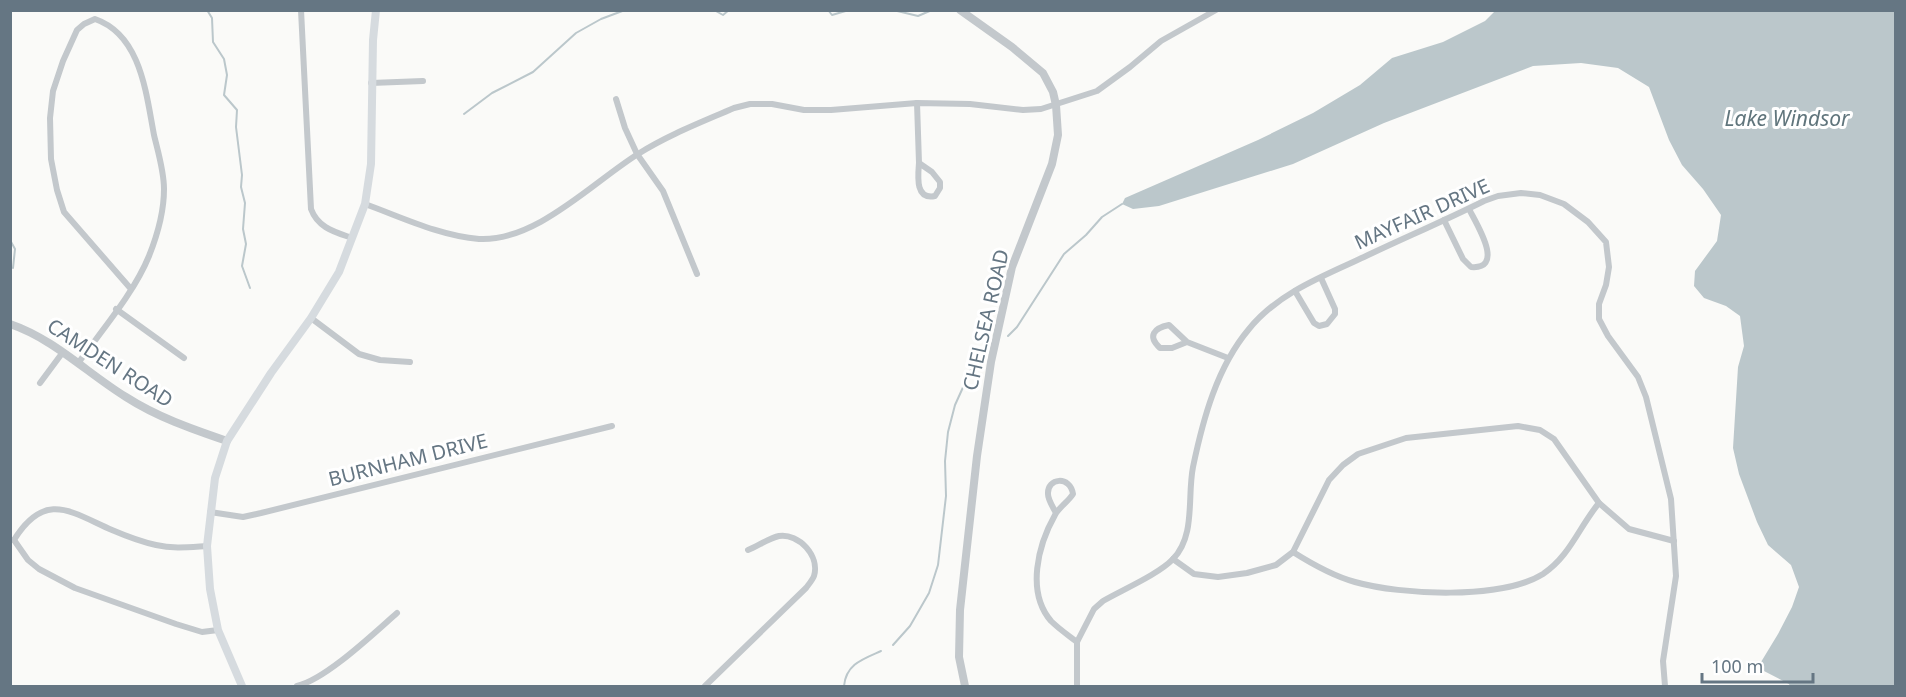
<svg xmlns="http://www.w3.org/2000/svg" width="1906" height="697" viewBox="0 0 1906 697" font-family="'Noto Sans',sans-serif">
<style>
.water{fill:#bbc7cb}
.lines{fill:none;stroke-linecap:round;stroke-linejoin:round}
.stream{stroke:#bbc7cb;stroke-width:2}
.minor{stroke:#c3c8cc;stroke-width:6}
.tertiary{stroke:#c3c8cc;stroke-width:8}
.secondary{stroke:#d6dbdf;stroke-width:8}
.labels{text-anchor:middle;stroke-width:6;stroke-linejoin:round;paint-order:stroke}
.street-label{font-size:20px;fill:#657683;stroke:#fff}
.water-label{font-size:21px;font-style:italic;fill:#60757c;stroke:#fff}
</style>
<rect width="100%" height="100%" fill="#fafaf8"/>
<path class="water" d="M1495,11H1895V686H1790L1789,684L1762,670L1761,662L1778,634L1792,607L1799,587L1791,565L1768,545L1757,522L1739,474L1733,448L1738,367L1744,346L1740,316L1726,306L1704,298L1694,286L1695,271L1717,241L1721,215L1703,189L1682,165L1669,140L1649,87L1618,68L1581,63L1533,66L1384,123L1293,164L1213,189L1159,206L1133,209L1122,204L1125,198L1258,140L1313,113L1360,85L1392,58L1443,42L1485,21Z"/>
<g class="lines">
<g class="stream">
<path d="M207,10L212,18L213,42L224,59L227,75L224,95L237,110L236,127L242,175L241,187L245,203L243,229L246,244L242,266L250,288"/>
<path d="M662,10H663"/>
<path d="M714,10L723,15L729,10"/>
<path d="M828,10L832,15L849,10"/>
<path d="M893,10L918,16L932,10"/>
<path d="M464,114L492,93L533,72L576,33L601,19L625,10"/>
<path d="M10,240L15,249L13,268"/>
<path d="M1008,336L1017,327L1064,254L1086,235L1102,217L1122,204"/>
<path d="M893,645L910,626L929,593L938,565L946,496L945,461L948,432L955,405L979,352"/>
<path d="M844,686C846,664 863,659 881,651"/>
</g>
<g class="minor">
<path d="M301,10L311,209C318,228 335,232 352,238"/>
<path d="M371,83L423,81"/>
<path d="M616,99L625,128L637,154L663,191L697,274"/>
<path d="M917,103L919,163"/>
<path d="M919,163L932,172L940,182V188L935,196C915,200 918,176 919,163Z"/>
<path d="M365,204C401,217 440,236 479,239C536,242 593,182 638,154C668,135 702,122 734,108L750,104H772L804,110H831L917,103L970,104L1023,110L1041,109L1097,91L1130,67L1161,41L1216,10"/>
<path d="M1444,220L1463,259L1471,267C1506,270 1476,223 1469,209"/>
<path d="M1295,291L1314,323L1319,326L1327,324L1335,314V309L1321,278"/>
<path d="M116,309L184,358"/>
<path d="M311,318L359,354L380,360L410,362"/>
<path d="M1187,342L1172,348H1160C1147,336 1154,328 1169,325L1187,342L1228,358"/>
<path d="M79,362C102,330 134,293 149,256C157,236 164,210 164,189C164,171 158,152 154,135C146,93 141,35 95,19L84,24L77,30L63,61L53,91L50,118L51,159L57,190L64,212L131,289"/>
<path d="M40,383L63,352"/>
<path d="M210,512L243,517L261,513L612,426"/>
<path d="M1056,513C1053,507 1048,500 1048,494C1047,478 1070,475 1073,494C1068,502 1059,507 1055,515C1038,545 1026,592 1051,621C1059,629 1068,635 1077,642"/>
<path d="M14,540L28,560L39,569L75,588L176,624L202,632L218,630"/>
<path d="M14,540C45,490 71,512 112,530C126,536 142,542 156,545C173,549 190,547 207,546"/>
<path d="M1293,552C1312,564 1333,576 1355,582C1401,595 1501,600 1543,574C1570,556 1579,527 1599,503"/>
<path d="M1173,559L1194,574L1218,577L1247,573L1276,565L1293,552L1329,480L1343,465L1358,454L1406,438L1518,426L1540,430L1554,439L1599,503L1629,529L1674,541"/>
<path d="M297,686C326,679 373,634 397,613"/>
<path d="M705,686L806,588C808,585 812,581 814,576C820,556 799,533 779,536C769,538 758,546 748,550"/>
<path d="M1077,686V642L1094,609L1103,601C1122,590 1159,574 1173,559C1196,535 1187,497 1193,467C1203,419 1217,367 1249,329C1278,293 1323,276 1364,257C1404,238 1444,221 1484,201L1498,196L1521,193L1540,195L1564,204L1588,222L1606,242L1609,267L1606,285L1599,304V319L1608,336L1638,377L1646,397L1671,499L1676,576L1663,661L1665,686"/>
</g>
<g class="tertiary">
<path d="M960,10L1012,47L1043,73L1053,92L1056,105L1058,135L1052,164L1012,267L991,362L977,456L960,610L959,657L965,686"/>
<path d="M10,324C54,339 87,373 126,397C157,417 192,429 227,441"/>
</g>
<path class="secondary" d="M242,686L218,630L210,589L207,546L215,478L227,441L271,373L311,318L339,272L365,204L371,164L373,40L376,10"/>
</g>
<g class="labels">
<g class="street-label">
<text transform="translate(1422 214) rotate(-24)" y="7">MAYFAIR DRIVE</text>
<text transform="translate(986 320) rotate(-77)" y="7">CHELSEA ROAD</text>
<text transform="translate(110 363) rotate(33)" y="7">CAMDEN ROAD</text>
<text transform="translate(408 460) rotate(-14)" y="7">BURNHAM DRIVE</text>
</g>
<g class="water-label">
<text x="1787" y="126">Lake Windsor</text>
</g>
</g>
<rect width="1906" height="697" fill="none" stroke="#657683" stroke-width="24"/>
<path d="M1702 673v9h111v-9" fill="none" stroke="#657683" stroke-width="3"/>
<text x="1711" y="673" font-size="18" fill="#657683" stroke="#ffffff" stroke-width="4.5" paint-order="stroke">100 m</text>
</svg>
